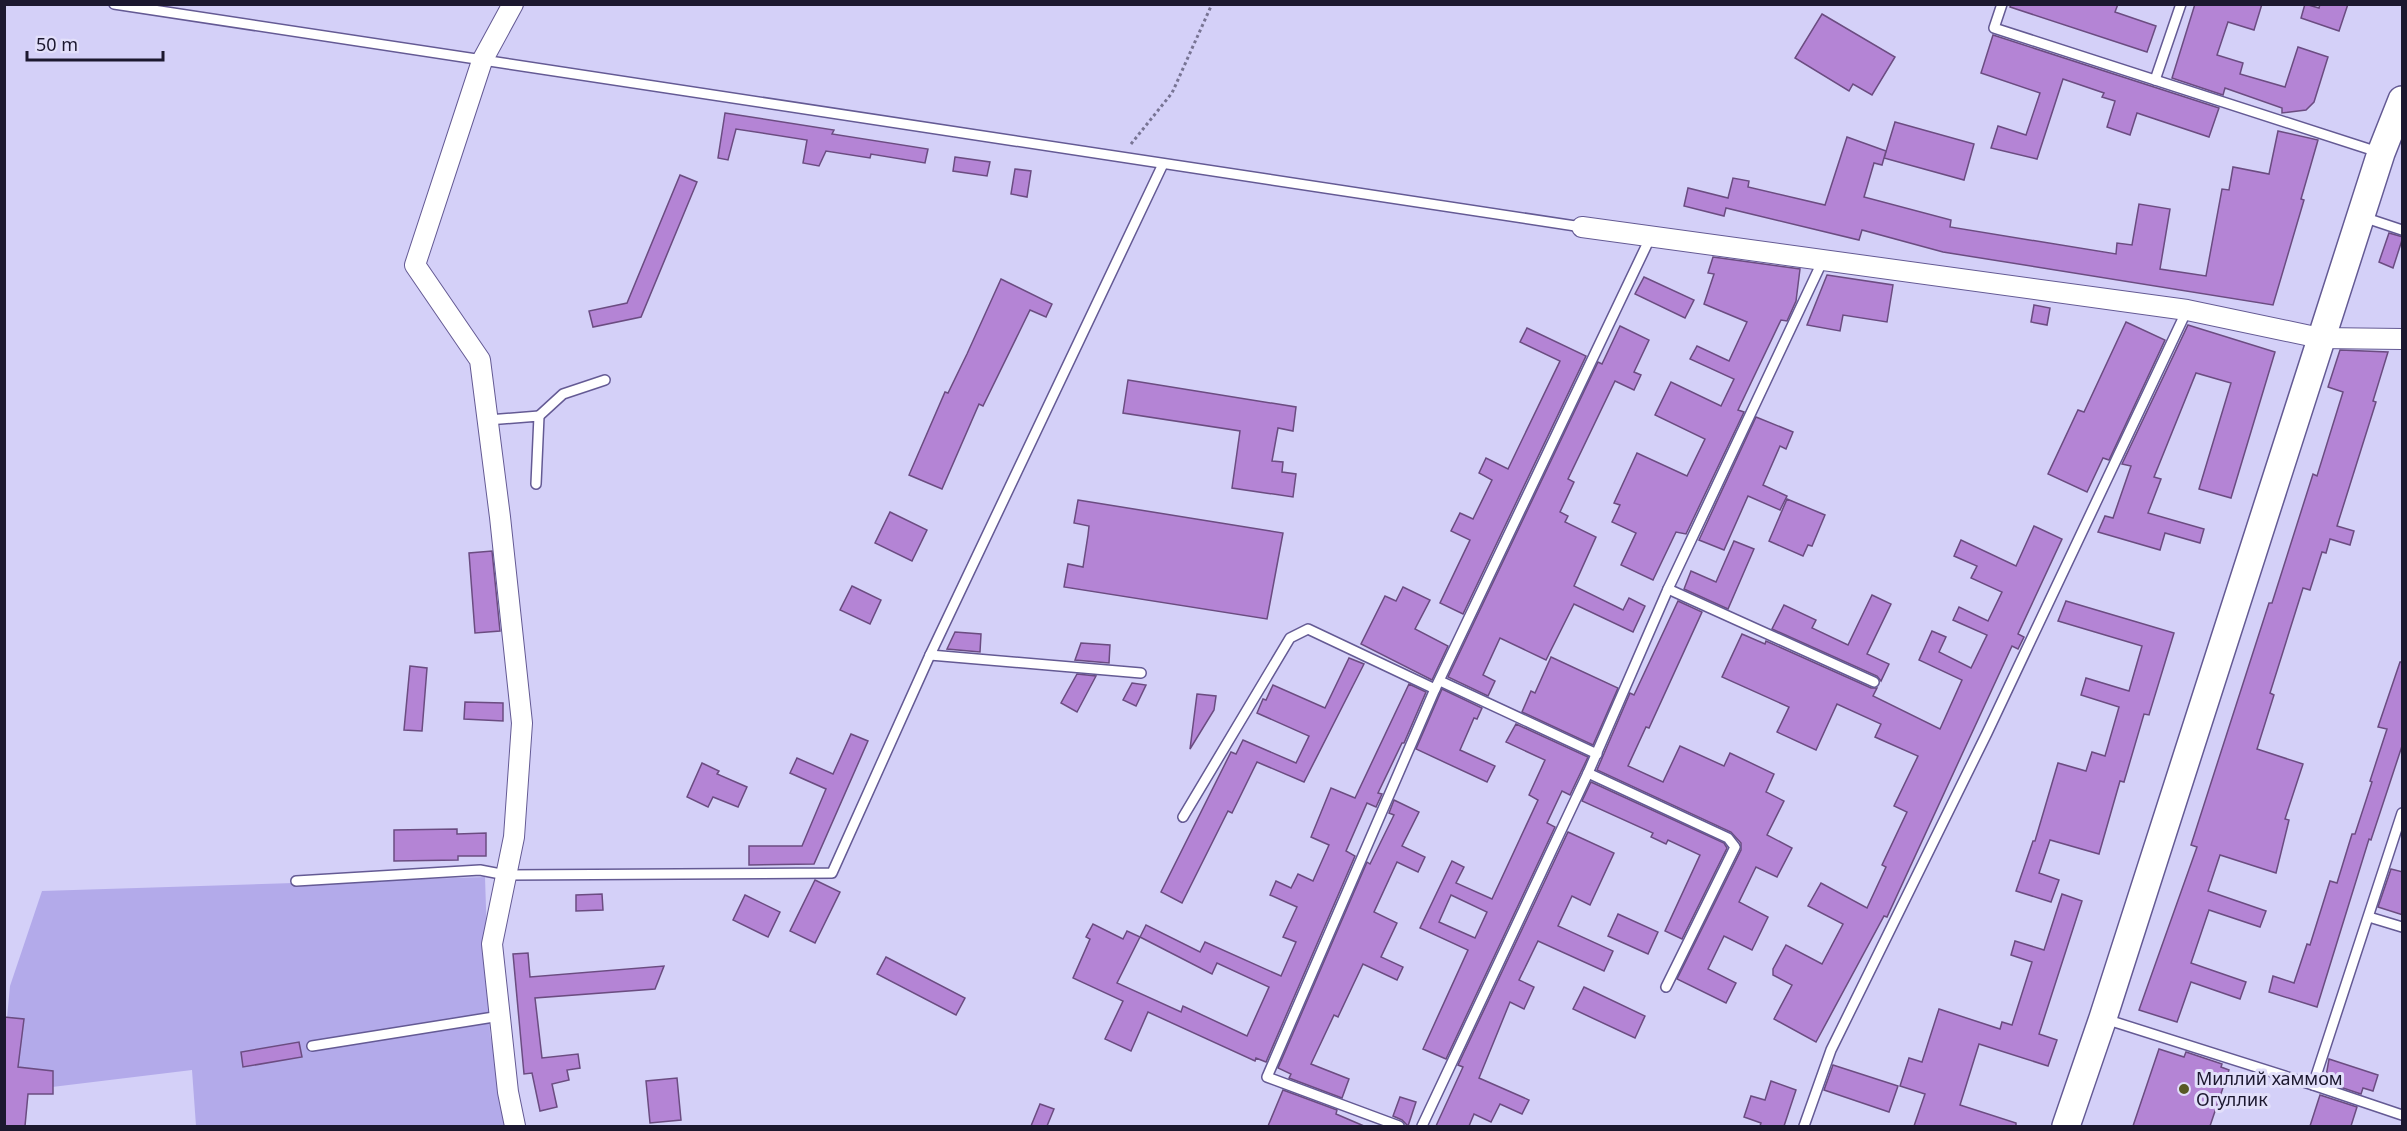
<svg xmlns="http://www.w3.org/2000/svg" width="2407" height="1131" viewBox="0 0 2407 1131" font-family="'Noto Sans',sans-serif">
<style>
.green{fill:#b3aaea}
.building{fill:#b484d5;stroke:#6b4c81;stroke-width:1.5;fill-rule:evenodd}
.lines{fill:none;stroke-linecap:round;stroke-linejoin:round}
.lane-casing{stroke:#645a94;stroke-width:12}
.street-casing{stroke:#645a94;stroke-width:22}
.secondary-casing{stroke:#645a94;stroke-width:30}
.path{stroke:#787494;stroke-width:3;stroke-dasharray:3 3;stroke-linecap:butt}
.lane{stroke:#fff;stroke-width:9}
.street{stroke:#fff;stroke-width:20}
.secondary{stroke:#fff;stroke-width:27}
.poi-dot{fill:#585926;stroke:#e2dffa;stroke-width:2}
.labels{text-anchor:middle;stroke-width:6;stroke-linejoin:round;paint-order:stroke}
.poi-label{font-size:18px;fill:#1c182f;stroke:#e2dffa;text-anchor:start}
</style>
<rect width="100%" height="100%" fill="#d4d0f8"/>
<path class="green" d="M485,877L490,1034L510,1126H196L192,1070L52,1087L5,1088V1039L10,986L42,891Z"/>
<g class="building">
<path d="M2011,4H2118L2115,12L2156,26L2147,52L2010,7Z"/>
<path d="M2195,4H2262L2254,30L2228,22L2217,55L2243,63L2240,74L2285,87L2298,47L2328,57L2314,102L2306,110L2282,113V108L2225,88L2223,95L2172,78Z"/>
<path d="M2305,4L2319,8L2320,4H2348L2339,31L2301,18Z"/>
<path d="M1822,14L1895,57L1872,95L1853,84L1849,91L1795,58Z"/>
<path d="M1993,35L2219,108L2209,137L2137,113L2130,135L2107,127L2115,101L2102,97L2104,93L2063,79L2037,159L1991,148L1998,126L2026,135L2040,93L1981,73Z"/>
<path d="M725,113L834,130L832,134L928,149L925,163L871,154L870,158L826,151L819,166L803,163L807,140L736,129L728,160L718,158Z"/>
<path d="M1895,122L1974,144L1964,180L1884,158Z"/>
<path d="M2278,131L2318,140L2301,199L2304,200L2273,305L1943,252L1862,230L1859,240L1726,208L1724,216L1684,206L1688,188L1728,198L1733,178L1749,181L1748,187L1825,205L1847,137L1886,151L1882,165L1874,163L1864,197L1951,220L1950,227L2116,254L2117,243L2132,245L2139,204L2170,209L2160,269L2206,276L2222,189L2229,190L2233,167L2269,174Z"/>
<path d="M955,157L990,162L987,176L953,171Z"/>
<path d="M1015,169L1031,171L1027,197L1011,194Z"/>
<path d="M680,175L697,182L641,317L593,327L589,311L627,303Z"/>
<path d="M2389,233L2403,237L2393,268L2379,262Z"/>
<path d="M1713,257L1800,269L1796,301L1787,321L1781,320L1738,410L1744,412L1686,534L1676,532L1653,580L1621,565L1636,533L1612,522L1620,505L1614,503L1637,453L1687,476L1705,439L1655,415L1671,382L1721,406L1734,379L1690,359L1697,346L1729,361L1747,322L1704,304L1714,274L1708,273Z"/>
<path d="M1827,275L1893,285L1887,322L1843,315L1840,331L1807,325Z"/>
<path d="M1644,277L1694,300L1685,318L1635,294Z"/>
<path d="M1001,279L1052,304L1046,317L1030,310L983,406L979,404L942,489L909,475L945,392L948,393L967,354Z"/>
<path d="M2034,305L2050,308L2047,325L2031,322Z"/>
<path d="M2126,322L2165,340L2109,460L2103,458L2087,492L2048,474L2078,410L2084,412Z"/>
<path d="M2188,325L2275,352L2231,498L2199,489L2231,383L2196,373L2154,477L2161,479L2148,513L2204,529L2200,543L2165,533L2160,550L2098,532L2105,516L2113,518L2131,466L2122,464Z"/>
<path d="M1620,326L1649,340L1634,372L1641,375L1634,390L1615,381L1568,479L1574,482L1560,512L1568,516L1565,522L1596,537L1574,586L1623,610L1629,598L1645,606L1633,632L1574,604L1546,660L1500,638L1483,675L1495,681L1488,696L1448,677L1598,362L1602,364Z"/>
<path d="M1527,328L1586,356L1463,614L1440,603L1470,540L1451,531L1460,513L1473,519L1492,480L1479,473L1486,458L1508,469L1560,361L1520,342Z"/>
<path d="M2340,350L2388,352L2373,401L2376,402L2337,526L2354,531L2350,545L2330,539L2326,553L2322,552L2310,590L2303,588L2270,693L2274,695L2257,749L2303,764L2285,819L2289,820L2276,873L2220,855L2208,891L2266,911L2260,927L2209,910L2191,963L2246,982L2240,999L2191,982L2177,1022L2139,1010L2197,847L2191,845L2269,603H2272L2313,474L2317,476L2343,392L2328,387Z"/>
<path d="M1128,380L1296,407L1293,431L1278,428L1272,461L1283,462L1282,472L1296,474L1293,497L1232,488L1240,431L1123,413Z"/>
<path d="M1756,417L1793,432L1786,449L1780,446L1763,485L1787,496L1780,510L1748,496L1724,550L1699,540Z"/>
<path d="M1787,499L1825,515L1812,546L1808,545L1803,556L1769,541Z"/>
<path d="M1078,500L1283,533L1267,619L1064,587L1068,564L1083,567L1088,535L1089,526L1074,523Z"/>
<path d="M890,512L927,530L912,561L875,543Z"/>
<path d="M2034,526L2062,539L2018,634L2024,637L2018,649L2012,646L1887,917L1884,916L1816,1042L1774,1019L1792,985L1773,975V969L1786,945L1822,964L1843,924L1808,906L1821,883L1867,908L1886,867L1882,865L1907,812L1894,806L1918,756L1875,737L1881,724L1837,704L1816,750L1777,732L1789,707L1722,677L1742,634L1765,644L1766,641L1871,688H1877L1873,696L1940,729L1962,680L1919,660L1932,631L1946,637L1939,652L1971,668L1987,635L1953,620L1959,607L1988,621L2002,592L1971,578L1977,566L1954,556L1961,540L2016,566Z"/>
<path d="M1734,541L1754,549L1728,609L1684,589L1691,571L1716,582Z"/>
<path d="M492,551L500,631L475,633L469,553Z"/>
<path d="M852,586L881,600L870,624L840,610Z"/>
<path d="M1403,587L1430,600L1415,629L1448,646L1432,680L1361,644L1385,596L1396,601Z"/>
<path d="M1872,595L1891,604L1867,654L1889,664L1881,681L1877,676L1772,629L1784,605L1816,620L1812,628L1848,645Z"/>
<path d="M1678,601L1702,612L1649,728L1646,727L1628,766L1663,782L1680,746L1724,766L1730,753L1774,774L1766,792L1784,801L1767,835L1792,848L1777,877L1756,867L1739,902L1768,917L1752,950L1724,936L1708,969L1736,983L1726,1003L1677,979L1741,850V843L1731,832L1597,770L1630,693L1634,695Z"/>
<path d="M2066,601L2174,633L2149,715L2144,714L2124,782L2120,781L2099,854L2050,840L2039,873L2059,880L2051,902L2016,891L2033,841H2035L2058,763L2086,771L2092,752L2105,756L2119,707L2081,695L2086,678L2129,691L2142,646L2058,621Z"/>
<path d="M955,632L981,634L980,652L947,649Z"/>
<path d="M1081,643L1110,645L1109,663L1075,660Z"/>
<path d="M1551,657L1618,688L1593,745L1522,712L1531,691L1535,693Z"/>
<path d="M1349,658L1364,664L1304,782L1257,762L1232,813L1228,811L1182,903L1161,892L1231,752L1236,754L1243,740L1296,763L1309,736L1257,713L1263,699L1266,700L1273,685L1325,708Z"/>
<path d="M2400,662H2403V743L2371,840L2369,839L2317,1007L2269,992L2273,976L2294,983L2307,944L2310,945L2330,881L2337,883L2352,834H2355L2372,782L2370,781L2387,729L2378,727Z"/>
<path d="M410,666L427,668L422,731L404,730Z"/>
<path d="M1077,674L1096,676L1077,712L1061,703Z"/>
<path d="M1132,683L1146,685L1136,706L1123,700Z"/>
<path d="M1409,684L1426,692L1404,743H1402L1378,793L1382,794L1376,807L1367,803L1346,851L1355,856L1266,1062L1256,1058L1255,1061L1148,1012L1131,1051L1105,1039L1123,1001L1073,978L1090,939L1086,937L1093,924L1123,939L1127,931L1140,937L1146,925L1200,952L1205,942L1281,976L1296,942L1283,937L1297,907L1270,895L1276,881L1291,888L1298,874L1313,881L1329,845L1311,837L1331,788L1355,798ZM1140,937L1212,974L1217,963L1269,987L1247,1036L1183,1006L1181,1012L1117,983Z"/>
<path d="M1442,689L1482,708L1477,719L1474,718L1460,750L1495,766L1487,782L1416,749Z"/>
<path d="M1197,694L1216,696L1214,710L1190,749Z"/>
<path d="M465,702L503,703V721L464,719Z"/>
<path d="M1516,724L1588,757L1570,795L1562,791L1547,823L1555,827L1446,1059L1423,1049L1468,950L1420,928L1452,861L1464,867L1456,883L1492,899L1538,800L1529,795L1545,760L1506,742ZM1451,895L1487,912L1475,938L1439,922Z"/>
<path d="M851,734L868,741L814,864L749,865V846H802L826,789L790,773L797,758L833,774Z"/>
<path d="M702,763L719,771L717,774L747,787L738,807L713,797L708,807L687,797Z"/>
<path d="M1591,782L1724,843L1727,848L1682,939L1665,931L1700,855L1668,840L1666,844L1651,837L1653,833L1582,801Z"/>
<path d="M1394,800L1419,812L1402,846L1425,857L1418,872L1397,862L1374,912L1397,923L1381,957L1403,967L1397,980L1363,964L1338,1017L1334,1015L1311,1064L1349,1079L1342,1098L1289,1078L1291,1074L1278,1068L1367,862L1370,864L1394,815L1389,813Z"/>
<path d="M457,829V834L486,833V856H458V860L394,861V830Z"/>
<path d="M1568,832L1614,853L1590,905L1572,896L1558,926L1613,951L1604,971L1538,941L1519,980L1534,987L1524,1009L1510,1002L1479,1078L1529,1100L1522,1114L1500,1104L1491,1122L1474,1114L1469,1126H1436L1463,1067L1458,1065Z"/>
<path d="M2391,869L2403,872V915L2378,907Z"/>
<path d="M815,880L840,892L815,943L790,931Z"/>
<path d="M602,894L603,910L576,911V895Z"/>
<path d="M2062,894L2082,901L2039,1034L2057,1040L2048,1066L1979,1044L1960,1105L2016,1123V1126H1914L1925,1094L1900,1086L1909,1058L1922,1062L1939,1009L2000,1029L2002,1022L2012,1025L2032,962L2011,955L2015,941L2044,950Z"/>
<path d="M745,895L780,912L768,937L733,920Z"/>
<path d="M1618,914L1658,932L1648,954L1608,936Z"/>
<path d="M528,953L530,977L664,966L655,989L535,998L542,1058L578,1054L580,1068L567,1070L569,1080L552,1084L557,1107L540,1111L532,1073L524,1074L513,954Z"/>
<path d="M886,957L965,998L956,1015L877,974Z"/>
<path d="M1584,987L1645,1016L1635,1038L1573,1009Z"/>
<path d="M4,1017L24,1019L18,1067L53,1071V1094H28L25,1126H4Z"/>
<path d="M299,1042L302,1057L243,1067L241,1052Z"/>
<path d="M2159,1049L2184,1057L2186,1052L2222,1064L2221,1067L2229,1070L2210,1126H2133Z"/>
<path d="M2329,1059L2378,1075L2373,1091L2363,1088L2361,1094L2325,1082Z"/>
<path d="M1833,1065L1898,1086L1889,1112L1824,1090Z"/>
<path d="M677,1078L681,1120L650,1123L646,1081Z"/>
<path d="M1771,1081L1796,1090L1784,1126H1760L1761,1123L1744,1117L1751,1096L1765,1100Z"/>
<path d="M1283,1090L1337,1110L1336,1114L1364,1126H1268Z"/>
<path d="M2320,1095L2357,1107L2351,1126H2310Z"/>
<path d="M1400,1097L1416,1102L1408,1126L1402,1120L1393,1116Z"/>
<path d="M1040,1104L1054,1109L1047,1126H1031Z"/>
</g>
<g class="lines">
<g class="lane-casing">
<g id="lane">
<path d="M114,4L1582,227"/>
<path d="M2002,4L1994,28L2378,152"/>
<path d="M2155,80L2181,4"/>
<path d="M2363,217L2402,230"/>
<path d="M539,416L563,394L605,380"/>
<path d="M488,420L539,416L536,484"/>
<path d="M1668,589L1874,682"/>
<path d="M930,655L1141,673"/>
<path d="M1440,681L1597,754"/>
<path d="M1588,773L1728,838L1735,847L1666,987"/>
<path d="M1183,817L1290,638L1308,629L1435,689"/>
<path d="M296,881L480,870L506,875L832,873L930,655L1163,164"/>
<path d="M2369,917L2402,927"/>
<path d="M2105,1019L2313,1085L2402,813"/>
<path d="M312,1046L500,1016"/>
<path d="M2313,1085L2402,1115"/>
<path d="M1399,1126L1267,1077L1435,689L1651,236"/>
<path d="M1422,1126L1588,773L1668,589L1823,260"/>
<path d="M1804,1126L1831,1050L1987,733L2187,310"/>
</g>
</g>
<g class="street-casing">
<g id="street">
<path d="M513,4L482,61L415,265L480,360L500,517L522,723L514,837L492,944L508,1092L515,1126"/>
<path d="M1582,227L2187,310L2320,338L2402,339"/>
</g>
</g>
<g class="secondary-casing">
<path id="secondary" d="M2066,1126L2103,1018L2381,153L2402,100"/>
</g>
<path class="path" d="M1131,144L1172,93L1212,4"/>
<use href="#lane" class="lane"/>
<use href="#street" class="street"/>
<use href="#secondary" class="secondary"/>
</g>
<circle class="poi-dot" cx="2184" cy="1089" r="6"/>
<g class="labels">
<g class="poi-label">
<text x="2196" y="1085">Миллий хаммом<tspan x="2196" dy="21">Огуллик</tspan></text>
</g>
</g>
<rect width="2407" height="1131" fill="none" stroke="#1c182f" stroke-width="12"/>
<path d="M27 51v9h136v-9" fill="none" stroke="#1c182f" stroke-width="3"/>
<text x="36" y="51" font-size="18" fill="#1c182f" stroke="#e2dffa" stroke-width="4.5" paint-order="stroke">50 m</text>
</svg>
